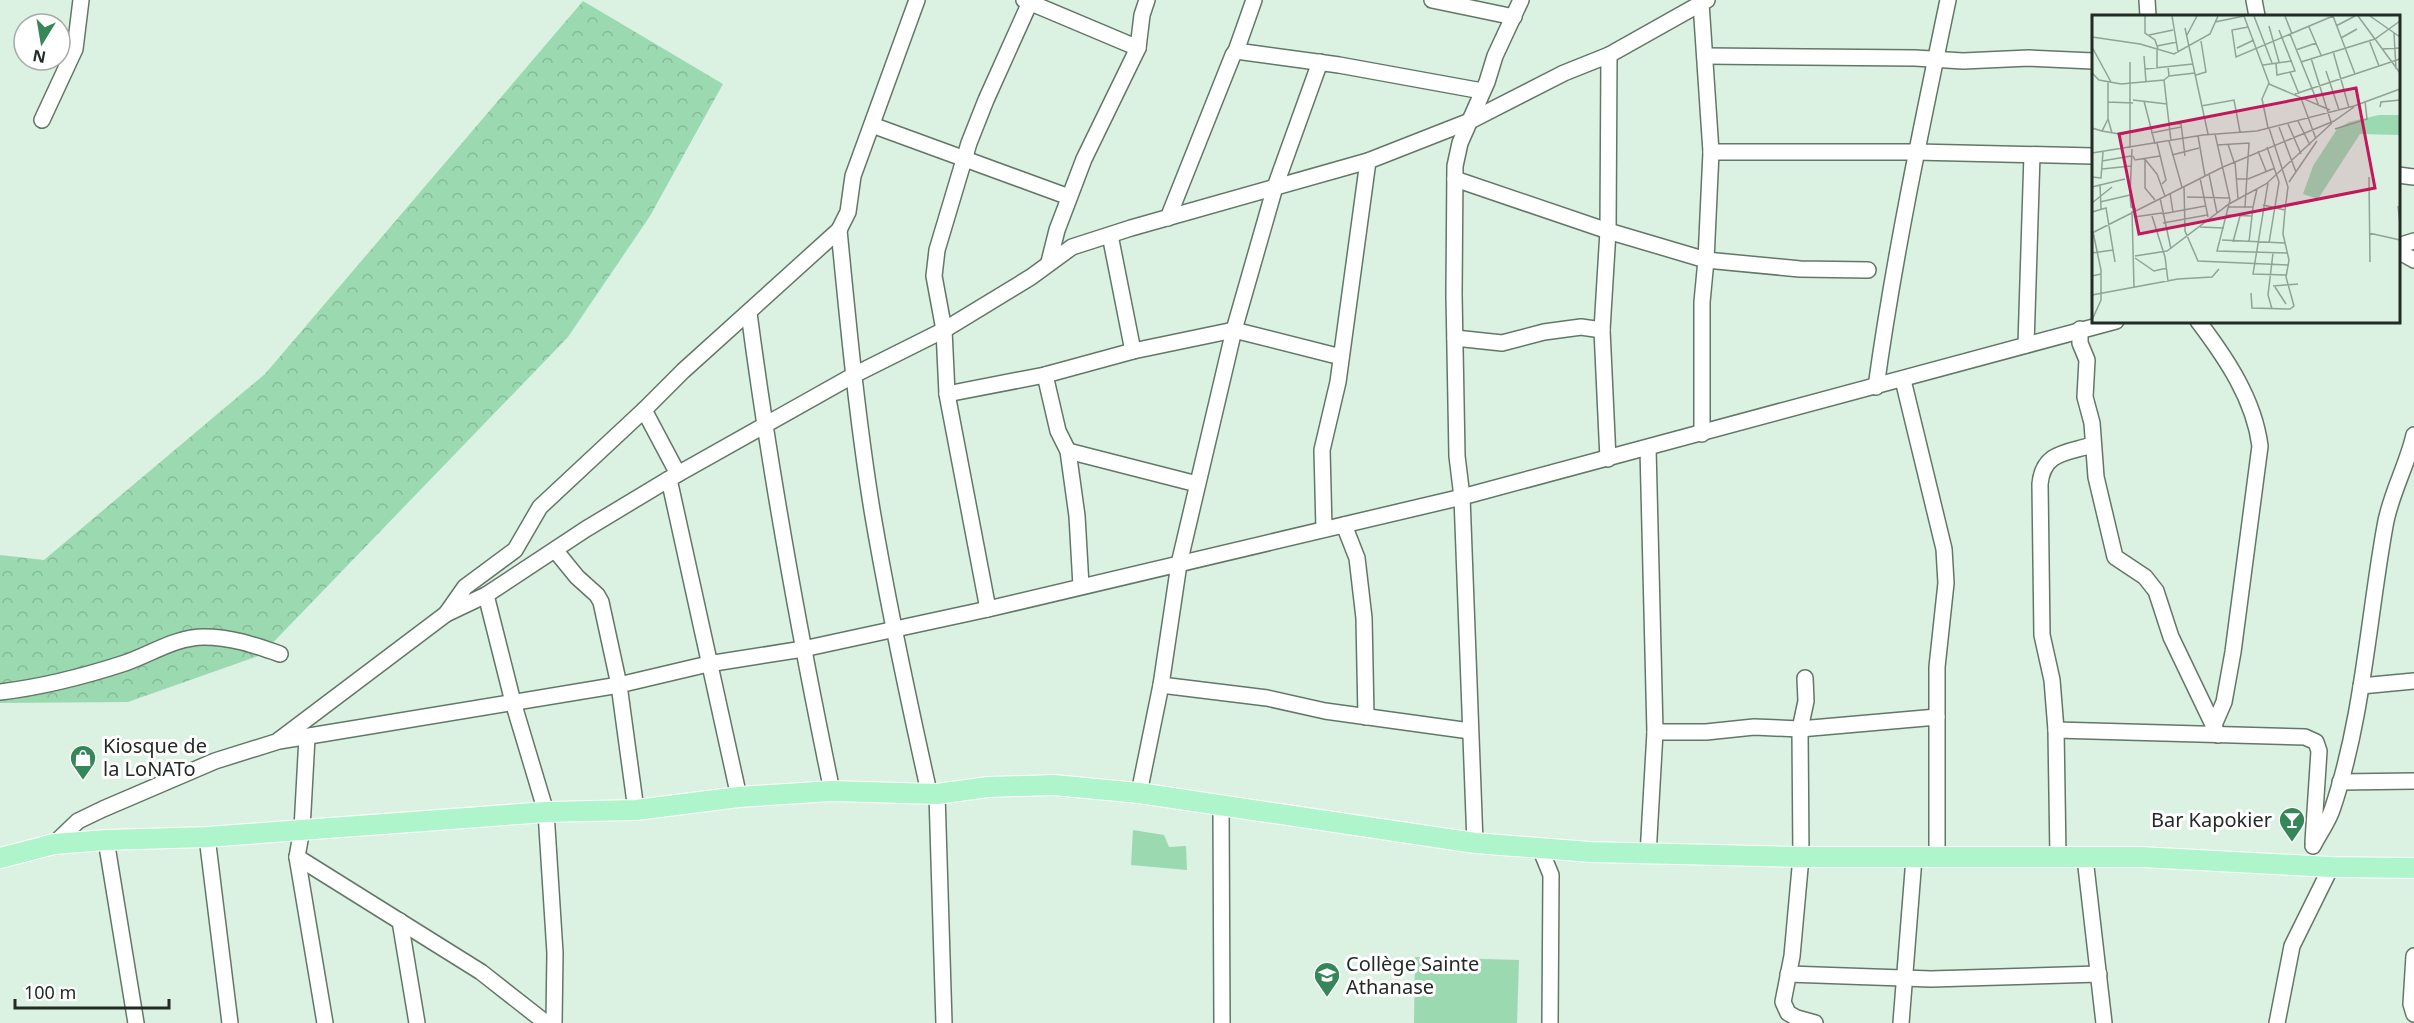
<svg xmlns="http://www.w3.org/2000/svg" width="2414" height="1023" viewBox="0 0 2414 1023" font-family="'Noto Sans',sans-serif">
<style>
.forest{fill:url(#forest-crowns)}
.green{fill:#9bdab1}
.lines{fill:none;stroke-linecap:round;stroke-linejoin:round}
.minor-casing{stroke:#637769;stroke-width:18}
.major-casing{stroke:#fff;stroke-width:22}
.minor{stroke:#fff;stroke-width:15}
.major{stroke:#aff5cb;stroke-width:20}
.labels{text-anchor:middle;stroke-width:6;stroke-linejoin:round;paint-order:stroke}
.poi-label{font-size:20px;fill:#222b25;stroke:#fff;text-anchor:start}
.inset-road{fill:none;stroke:#91a296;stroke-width:1.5}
.view{fill:#c2185b;fill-opacity:0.15;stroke:#c2185b;stroke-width:3}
.inset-edge{fill:none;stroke:#222b25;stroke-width:3}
</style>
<defs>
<pattern id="forest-crowns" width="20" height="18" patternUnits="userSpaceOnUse" patternTransform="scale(1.5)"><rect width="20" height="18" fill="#9bdab1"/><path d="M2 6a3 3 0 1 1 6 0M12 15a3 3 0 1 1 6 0" fill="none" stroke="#85bb98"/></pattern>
</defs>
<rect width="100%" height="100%" fill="#dbf1e1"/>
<path class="forest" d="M583,1L723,84L650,216L568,337L261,655L128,702L0,703V555L44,560L265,374Z"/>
<g class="green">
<path d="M1133,830L1164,835L1169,847L1186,846L1187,870L1131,865Z"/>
<path d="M1415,957L1519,960L1517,1023H1414Z"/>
</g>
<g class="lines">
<g class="minor-casing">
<g id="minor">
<path d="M1024,0L1138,48"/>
<path d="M1432,0L1514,17"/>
<path d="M2147,0L2148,16"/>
<path d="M2254,0L2257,16"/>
<path d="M1701,3L1711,152L1706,260L1702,302V434"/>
<path d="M1236,51L1254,0"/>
<path d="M1705,56L1915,58L1963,61L2029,58L2093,61"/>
<path d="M1320,62L1275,187L1234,330L1179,564L1161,685L1267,698L1325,711L1470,731"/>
<path d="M42,120L75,49L81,0"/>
<path d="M872,125L1069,197"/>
<path d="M1711,152H1916L2093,156"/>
<path d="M2398,175L2414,177"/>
<path d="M1455,179L1608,231L1706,260L1800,269L1868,270"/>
<path d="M1168,218L1233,55L1236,51L1339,65L1482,91"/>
<path d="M839,230C848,323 857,417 872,510C888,605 908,698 929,792"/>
<path d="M1110,235L1133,351"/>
<path d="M2398,246L2414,241"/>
<path d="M2398,251L2414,260"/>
<path d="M1049,262L1057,230L1084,159L1138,48L1142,15L1147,0"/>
<path d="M749,313C770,473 799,632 832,791"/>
<path d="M2198,321C2226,358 2254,399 2260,446L2233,652L2224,702L2214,725"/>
<path d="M2080,329V343L2087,360L2085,397L2092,423L2096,477L2115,557L2145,577L2156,591L2171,637L2218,735"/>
<path d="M1455,338L1502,343L1544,332L1581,327L1602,330"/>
<path d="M2026,345L2032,155"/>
<path d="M1045,375L1058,431L1068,451L1077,516L1081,586"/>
<path d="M1903,380L1944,549L1946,583L1937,667V857"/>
<path d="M1876,387C1894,257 1921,129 1948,0"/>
<path d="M947,394L1045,375L1133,351L1234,330L1341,357"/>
<path d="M644,410L678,474"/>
<path d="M1068,451L1197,484"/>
<path d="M1608,459L1602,330L1608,231L1609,55"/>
<path d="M669,479L739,797"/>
<path d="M1344,525L1357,558L1364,618L1366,717"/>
<path d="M1324,529L1322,450L1338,382L1368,161"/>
<path d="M555,550L577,577L597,595L601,602L619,685L636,810"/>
<path d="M486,595L513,702L546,812L555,953L554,1023"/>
<path d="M988,609L947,394L944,330L934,276L937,250L969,143L986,100L1031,0"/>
<path d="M446,614L465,587L515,550L540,507L644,410L683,371L839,230L848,212L853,176L917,0"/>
<path d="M1805,678L1806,701L1800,729L1801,857L1792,956L1783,1002L1788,1013L1797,1018L1815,1023"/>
<path d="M2361,686L2414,681"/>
<path d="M0,692C43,687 85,676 125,663C151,654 176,637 204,637C231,637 254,645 280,654"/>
<path d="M2056,730L2305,737L2316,742L2319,751L2313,842"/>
<path d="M1655,732H1706L1754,727L1800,729L1937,717"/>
<path d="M307,737L302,829L297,857L325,1023"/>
<path d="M279,740L446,614L486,595L586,529L669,479L854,375L944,330L1031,277L1072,247L1131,228L1368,161L1470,121L1564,73L1609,55L1707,0"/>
<path d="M2340,782L2414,781"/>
<path d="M1139,793L1161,685"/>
<path d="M937,794L944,1023"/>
<path d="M1221,807L1222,1023"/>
<path d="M207,837L230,1023"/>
<path d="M106,840L136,1023"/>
<path d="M1475,843L1462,497L1457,456L1454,295L1455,166L1460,143L1487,82L1495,56L1521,0"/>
<path d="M54,844L78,821L103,809L215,761L279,741L619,685L708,664L803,649L988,609L1462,497L2116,321"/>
<path d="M2313,846C2319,834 2328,822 2332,810C2363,719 2368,620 2385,526C2390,495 2407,466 2414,435"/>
<path d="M1540,848L1551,875L1550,1023"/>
<path d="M1648,855L1655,732L1648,448"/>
<path d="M297,857L481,972L546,1023"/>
<path d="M2058,857L2056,730L2052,680L2042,635L2040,484C2043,452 2066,453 2092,445"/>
<path d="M2085,858L2104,1023"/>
<path d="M400,921L417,1023"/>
<path d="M2414,956L2411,1004L2414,1014"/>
<path d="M1788,974L1931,979L2099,974"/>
<path d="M1901,1023L1914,858"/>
<path d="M2277,1023L2292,946L2331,867"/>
</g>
</g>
<g class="major-casing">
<path id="major" d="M0,858L54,844L106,840L207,837L546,812L636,810L739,797L832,791L937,794L988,787L1054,785L1139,793L1475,843L1590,852L1801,857H2141L2331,867L2414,868"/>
</g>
<use href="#minor" class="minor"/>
<use href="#major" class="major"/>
</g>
<defs>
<g id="shop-pin" transform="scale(1.35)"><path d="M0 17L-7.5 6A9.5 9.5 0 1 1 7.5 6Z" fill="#358759" stroke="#fff"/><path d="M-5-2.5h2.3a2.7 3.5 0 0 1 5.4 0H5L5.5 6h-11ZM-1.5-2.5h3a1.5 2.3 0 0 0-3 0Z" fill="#fff"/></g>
<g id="bar-pin" transform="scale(1.35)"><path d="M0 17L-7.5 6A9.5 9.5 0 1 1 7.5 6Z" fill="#358759" stroke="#fff"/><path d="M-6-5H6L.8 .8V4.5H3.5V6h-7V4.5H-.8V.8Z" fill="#fff"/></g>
<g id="school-pin" transform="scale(1.35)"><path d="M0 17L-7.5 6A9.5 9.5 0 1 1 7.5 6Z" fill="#358759" stroke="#fff"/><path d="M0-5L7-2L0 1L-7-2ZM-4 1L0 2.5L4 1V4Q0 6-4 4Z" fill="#fff"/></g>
</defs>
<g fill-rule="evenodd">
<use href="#shop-pin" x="83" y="758"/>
<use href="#bar-pin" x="2292" y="820"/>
<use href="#school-pin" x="1327" y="975"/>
</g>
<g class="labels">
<g class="poi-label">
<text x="103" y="753">Kiosque de<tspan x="103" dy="23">la LoNATo</tspan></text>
<text x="2272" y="827" text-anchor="end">Bar Kapokier</text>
<text x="1346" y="971">Collège Sainte<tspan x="1346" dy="23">Athanase</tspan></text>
</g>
</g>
<g transform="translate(2092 15)">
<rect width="308" height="308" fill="#dbf1e1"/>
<path d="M287,100H307V120L268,119L226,184L211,179L221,151L245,114L257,107Z" fill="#9bdab1"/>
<path class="inset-road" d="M53,1V18L63,25L66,34M80,1L86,37M152,1L177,68L170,84L176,113M162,1L180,48M193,1L200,19M241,1L263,59M266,1L308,58M278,1L308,22M123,7L152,1M177,11L187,47M244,11L263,1M156,12L140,15L144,42L241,1M217,12L229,40M93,13L116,119M302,18L304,54M198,19L227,91M57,20L81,15M95,20L105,1M0,22L48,29L82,39L118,19L126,1M249,23L265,14M277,25L287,51M65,31L85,27M0,32L19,67M145,33L162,25M290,34L308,33M204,35L224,28M241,36L257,93M52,41L54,67M219,43L239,107M209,47L283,24L308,6M184,48L185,60L203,56L187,15M171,50L200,46M76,51L77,61L72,65L79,126M65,53V34M53,54L101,49M234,56L247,95M198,57L207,79M0,58L7,65L29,69L72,65M104,60L114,57L109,26M77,61L103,58M16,67V104L20,118M177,69L238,95M203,79L308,44M209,83L224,124M41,85L75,89M52,86L63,129M16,87L41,88M109,91L142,85L148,117M288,92L289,87L308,85M206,106L218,130M77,108L89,109L93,141M196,109L209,139M187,112L204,157M0,113L10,116L16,104M243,114L275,104L273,86M10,116L27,119L30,134M59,118L89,112M123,119L138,185L125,236L195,238M106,121L113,161M77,126L90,172M65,128L74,165L70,169M136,129L142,147M125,130L157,128L153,192M175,132L187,167L177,228M38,133V47M40,134L38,180L39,192L44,194M166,136L174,156M0,138L111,120L165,116L262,91L308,74M80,140L107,133M41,141L43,145L68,141M52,143L65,159L73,181M53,144V173L63,185M10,146L39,141M143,147L146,184M10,154L39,151M117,159L125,198M0,162L9,163L11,137M277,162L278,247M108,163L116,202M145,164H156L183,153M197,167L225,126M176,168L161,259L194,260M8,169L9,194M92,171L93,216L106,246L197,250M0,172L33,164M78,178L81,197M95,182L137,183M68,183L79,234M8,187L38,180M0,188L20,172M171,190L193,195L196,172L177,113M306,191L308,209M136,192H161L165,174M40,196L42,272M0,197L14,193L23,247M70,199L113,191M135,200L160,201M60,201L73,242L76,266M42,202L70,198M71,208L115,200M108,212L132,213M0,218L131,152L242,106L262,92M277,218L308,225M130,225L193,228M141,227L148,201M157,227L161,192M0,238L21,235M43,241L75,236L137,189L174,169L240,108M43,243L62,256L75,253M0,261L9,259V255L1,217M181,271L206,269M183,272L194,289M159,278L160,293L198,294L202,291L194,262L197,245L191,219L193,195M0,280L86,264L120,262L127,254M180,294L176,280L181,238M0,305L9,285V258"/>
<path class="view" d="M264,73L283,173L47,219L27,119Z"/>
<rect width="308" height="308" class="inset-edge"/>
</g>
<g transform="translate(42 42) rotate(191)"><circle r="28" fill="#ffffff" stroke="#a7aaa8" stroke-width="1.5"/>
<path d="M0-4.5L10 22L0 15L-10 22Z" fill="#358759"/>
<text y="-9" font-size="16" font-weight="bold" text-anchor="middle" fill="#222b25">N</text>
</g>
<path d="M15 999v9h154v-9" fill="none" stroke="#222b25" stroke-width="3"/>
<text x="24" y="999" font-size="18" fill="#222b25" stroke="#ffffff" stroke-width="4.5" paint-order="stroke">100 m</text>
</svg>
